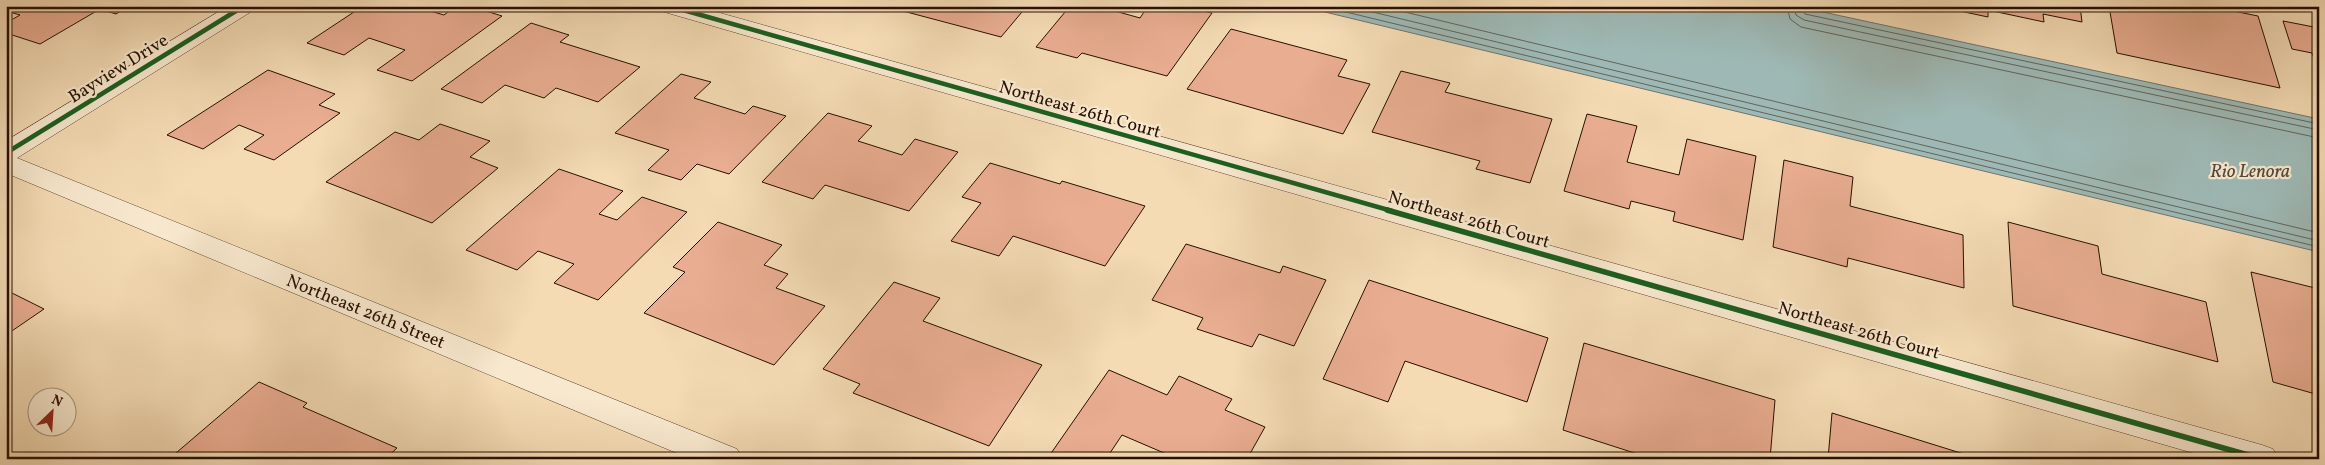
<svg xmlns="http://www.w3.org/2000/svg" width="2325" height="465" viewBox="0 0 2325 465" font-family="Vollkorn,serif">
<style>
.water{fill:#9eb9b5;stroke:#6e756d}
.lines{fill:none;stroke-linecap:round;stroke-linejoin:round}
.shore{stroke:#62645a;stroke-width:1}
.building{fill:#e9ad91;stroke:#270f00}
.minor-casing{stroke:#5a422d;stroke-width:1}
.minor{fill:#f8e8ce;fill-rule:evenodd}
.cycleway-far1-casing{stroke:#f8e8ce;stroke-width:7}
.cycleway-casing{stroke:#f8e8ce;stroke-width:9}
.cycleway-far1{stroke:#1b5e20;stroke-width:4.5}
.cycleway{stroke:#1b5e20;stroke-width:5.5}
.labels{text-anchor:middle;stroke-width:4.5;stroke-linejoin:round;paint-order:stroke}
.street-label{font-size:18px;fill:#270f00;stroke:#f8e8ce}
.water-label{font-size:19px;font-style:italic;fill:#514a3f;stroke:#f8e8ce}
</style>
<rect width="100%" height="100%" fill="#f4dbb4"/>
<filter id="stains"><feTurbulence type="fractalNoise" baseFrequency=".004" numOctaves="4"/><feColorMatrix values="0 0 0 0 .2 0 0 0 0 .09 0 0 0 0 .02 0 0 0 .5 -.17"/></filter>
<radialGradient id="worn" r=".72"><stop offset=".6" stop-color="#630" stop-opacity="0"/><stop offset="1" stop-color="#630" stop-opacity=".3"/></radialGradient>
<path class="water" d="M1300,6H1795L2319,119V252Z"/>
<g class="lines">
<g class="shore">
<path d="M1321,6L2319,247"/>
<path d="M1348,6L2319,241"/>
<path d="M1380,6L2319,233"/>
<path d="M1787,6L1790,19L1801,27L2319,138"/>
<path d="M1794,6L1796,15L1804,20L2319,130"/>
<path d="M1800,6L1805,14L2319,124"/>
</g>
</g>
<g class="building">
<path d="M11,6H129L116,14L100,9L40,44L6,33V23L20,15L6,11Z"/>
<path d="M363,6H423L420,8L444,15L456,6H470L502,16L412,81L377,70L405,50L369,38L344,55L307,43Z"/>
<path d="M884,6H1027L1001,37Z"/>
<path d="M1070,6H1119L1115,11L1140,18L1148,6H1184L1212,13L1167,76L1082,53L1077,58L1036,47Z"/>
<path d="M1936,6H2080L2082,22L2043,14L2044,22L1988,10V17Z"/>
<path d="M2109,6H2209L2258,16L2280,88L2117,53Z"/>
<path d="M2283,21L2319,28V74L2312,53L2292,49Z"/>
<path d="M531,23L569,35L560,42L640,67L598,102L556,88L544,98L505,85L482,103L441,89Z"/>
<path d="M1231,29L1347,60L1338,76L1370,84L1343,134L1187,89Z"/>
<path d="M268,70L335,94L319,105L340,113L274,160L244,149L264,135L239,125L203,149L167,135Z"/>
<path d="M1401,71L1450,83L1445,92L1552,119L1530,183L1476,169L1480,161L1372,132Z"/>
<path d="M681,74L711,82L694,98L745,114L753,106L786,116L729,174L697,164L681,180L648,170L669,150L615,133Z"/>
<path d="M828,113L872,126L858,141L902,155L915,139L958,152L909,211L825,185L813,199L762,182Z"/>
<path d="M1587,114L1637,126L1627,162L1679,175L1687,139L1756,156L1743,240L1673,221L1675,212L1631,201L1629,209L1564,191Z"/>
<path d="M440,124L490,141L470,157L498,168L432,223L326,182L395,132L419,140Z"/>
<path d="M1784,160L1853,177L1850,206L1963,235L1964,288L1848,258L1847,267L1773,247Z"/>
<path d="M990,163L1060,184L1062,181L1145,206L1105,266L1013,236L999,256L951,241L981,203L962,197Z"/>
<path d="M559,169L623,191L599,214L617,220L642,197L687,212L598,300L554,283L574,264L538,251L517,270L466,250Z"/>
<path d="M718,222L782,245L764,265L788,274L776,288L825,306L774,365L644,313L685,272L673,267Z"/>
<path d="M2008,222L2098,246L2102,274L2206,302L2218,362L2013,306Z"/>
<path d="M1186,244L1280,273L1283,266L1326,280L1294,346L1259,334L1252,347L1197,329L1203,318L1152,300Z"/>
<path d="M2251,272L2319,289V395L2273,382Z"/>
<path d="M1369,280L1548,338L1527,402L1405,361L1388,402L1323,379Z"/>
<path d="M894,282L940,298L923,321L1042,365L989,446L853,393L860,384L823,369Z"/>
<path d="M6,290L44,309L6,335Z"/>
<path d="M1584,343L1775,400L1770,459H1653L1563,430Z"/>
<path d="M1109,370L1167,395L1179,376L1232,399L1225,410L1265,427L1247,459H1178L1122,435L1106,459H1047Z"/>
<path d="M259,382L307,403L303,407L397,448L385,459H169Z"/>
<path d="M1832,413L1980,459H1828Z"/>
</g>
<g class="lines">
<g class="minor-casing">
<g id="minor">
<path d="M228,6H255L252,11L17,158L737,449L742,459H691L6,173V141Z"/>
<path d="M658,6H695L2262,445L2273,449L2278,459H2214L661,11Z"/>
</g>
</g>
<use href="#minor" class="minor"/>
<g class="cycleway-far1-casing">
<g id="cycleway-far1">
<path d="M669,6L1392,211"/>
<path d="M6,153L244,6"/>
</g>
</g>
<g class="cycleway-casing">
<path id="cycleway" d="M1387,210L2262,459"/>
</g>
<use href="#cycleway-far1" class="cycleway-far1"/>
<use href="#cycleway" class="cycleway"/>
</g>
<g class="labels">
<g class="street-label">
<text transform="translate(118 68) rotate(-32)" y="6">Bayview Drive</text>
<text transform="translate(1080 109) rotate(16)" y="6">Northeast 26th Court</text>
<text transform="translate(1469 219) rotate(16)" y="6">Northeast 26th Court</text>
<text transform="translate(366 311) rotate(22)" y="6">Northeast 26th Street</text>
<text transform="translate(1859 330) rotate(16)" y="6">Northeast 26th Court</text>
</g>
<g class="water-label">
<text x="2250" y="177">Rio Lenora</text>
</g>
</g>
<rect width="2325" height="465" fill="none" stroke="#f4dbb4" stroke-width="25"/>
<rect x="8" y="8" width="2310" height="450" fill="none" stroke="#270f00" stroke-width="2.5"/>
<rect x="12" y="12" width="2300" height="440" fill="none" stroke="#270f00"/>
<g transform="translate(52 412) rotate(25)"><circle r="24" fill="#f8e8ce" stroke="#a4917c"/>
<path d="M0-4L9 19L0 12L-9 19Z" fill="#8f2418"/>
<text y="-8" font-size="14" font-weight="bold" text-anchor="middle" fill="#270f00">N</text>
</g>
<rect width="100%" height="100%" filter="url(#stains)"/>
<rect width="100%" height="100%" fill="url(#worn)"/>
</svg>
